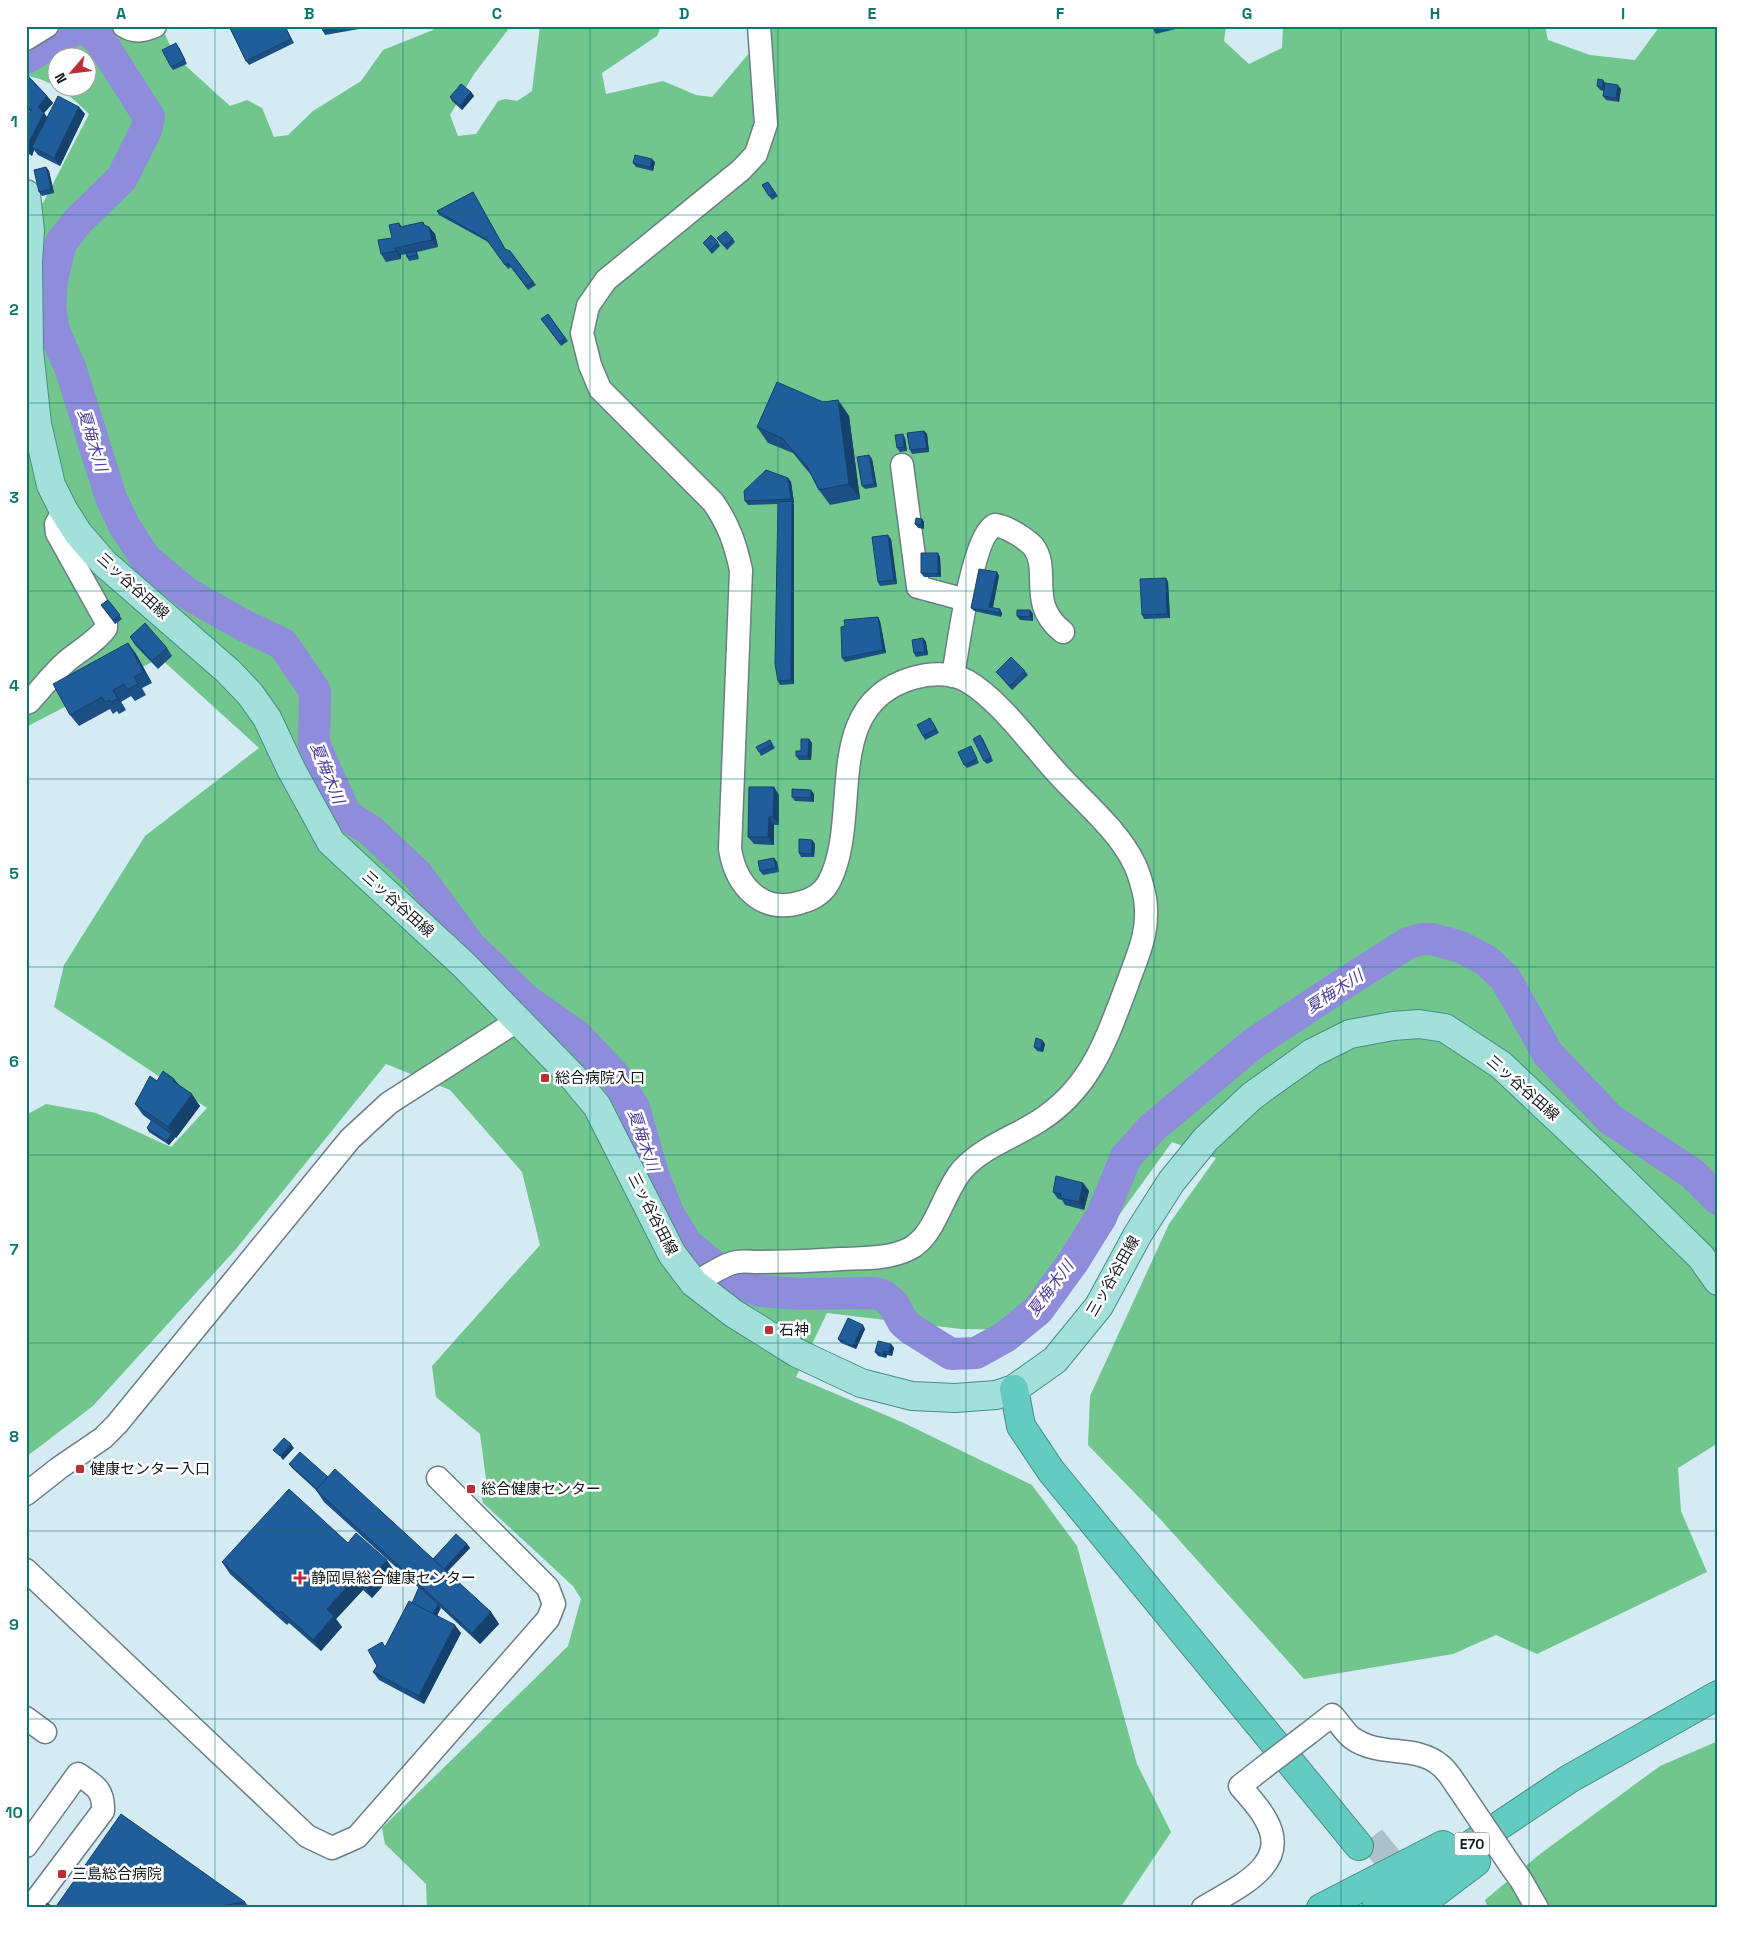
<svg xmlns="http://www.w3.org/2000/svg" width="1744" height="1934" viewBox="0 0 1744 1934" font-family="'Space Grotesk','Noto Sans JP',sans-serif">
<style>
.forest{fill:#70c68d;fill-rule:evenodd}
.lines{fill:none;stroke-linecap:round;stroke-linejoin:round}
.river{stroke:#8f8cdc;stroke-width:32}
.highway-tunnel{stroke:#adc1c8;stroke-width:28;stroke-dasharray:28 14;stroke-linecap:butt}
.minor-casing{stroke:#6a7f85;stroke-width:25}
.major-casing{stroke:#478d87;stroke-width:30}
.highway-casing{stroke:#478d87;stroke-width:30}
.minor{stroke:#fff;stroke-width:22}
.major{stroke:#a2e0d9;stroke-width:28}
.highway{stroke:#64cbc0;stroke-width:28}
.minor-bridge-casing{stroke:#6a7f85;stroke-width:25;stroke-linecap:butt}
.minor-bridge{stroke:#fff;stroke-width:22}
.wall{fill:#1c5085}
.shaded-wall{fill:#16416c}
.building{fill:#205d9b;stroke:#16416c}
.grid{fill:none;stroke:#0f766e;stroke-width:1;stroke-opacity:0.55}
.poi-dot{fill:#be2e37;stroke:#fff;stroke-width:2}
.labels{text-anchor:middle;stroke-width:5;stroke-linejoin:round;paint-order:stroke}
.shield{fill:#fff;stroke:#585e60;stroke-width:1}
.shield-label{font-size:14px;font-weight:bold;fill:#11191c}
.street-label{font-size:15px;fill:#11191c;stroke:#fff}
.poi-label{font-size:15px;fill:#11191c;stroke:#fff;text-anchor:start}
.water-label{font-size:16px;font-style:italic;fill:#4e41a0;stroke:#fff}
.neatline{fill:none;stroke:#0f766e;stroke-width:2}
.grid-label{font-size:16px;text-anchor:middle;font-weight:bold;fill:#0f766e}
</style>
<rect width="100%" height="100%" fill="#d4ebf3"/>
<g class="forest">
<path d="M26,26H161L175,56L230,106L247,100L262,108L274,137L288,135L313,111L361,81L383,50L433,30L435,26H511L474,74L450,115L458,136L476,134L498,101L505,99L517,101L532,91L540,26H661L657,36L602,73L606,94L663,81L696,95L712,97L772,26H1226L1224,41L1249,64L1282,48L1283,26H1545L1548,40L1590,55L1635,60L1660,26H1718V1443L1678,1468L1681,1511L1707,1572L1537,1654L1496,1635L1453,1654L1304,1679L1161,1520L1088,1445L1090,1396L1169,1224L1216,1158L1172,1142L1036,1330L961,1329L827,1313L796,1377L904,1423L1032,1485L1077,1546L1137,1764L1171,1832L1120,1908H427L426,1884L385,1844L382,1828L568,1646L581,1599L573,1586L483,1503L481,1494L486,1479L480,1434L436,1397L432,1366L540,1245L522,1172L450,1090L386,1064L236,1249L93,1406L26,1457V1115L46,1104L96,1113L171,1147L207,1108L54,1007L64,965L145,836L259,748L160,658L26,727V205L43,203L89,114C71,96 52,79 26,76ZM58,58H88V88H58Z"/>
<path d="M1718,1741V1908H1488L1485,1900L1540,1854L1660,1766Z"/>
</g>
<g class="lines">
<path class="river" d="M26,58L75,29L85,28L100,40L149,117L146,130L122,178L77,222L61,243L52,279L50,308L54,331L71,370L111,498L125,527L146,559L188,594L245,626L283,644L315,691L314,744L346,815L370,830L417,874L470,946L526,1000L576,1035L614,1075L634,1108L653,1174L668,1213L687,1244L706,1260L740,1283L760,1291L801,1294L875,1293L884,1296L894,1305L903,1322L911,1329L951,1354L976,1353L1005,1337L1038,1310L1073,1262L1101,1217L1126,1157L1152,1128L1254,1043L1351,979L1408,943L1422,939H1432L1461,947L1487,961L1505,978L1548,1054L1610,1119L1693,1174L1718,1199"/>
<path class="highway-tunnel" d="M1371,1838L1411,1887"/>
<g class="minor-casing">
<g id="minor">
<path d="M124,26C135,33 143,31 155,26"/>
<path d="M26,39L47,26"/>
<path d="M902,465L918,587L966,600"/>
<path d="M953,676C958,648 972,536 995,525C1004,526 1010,530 1017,534C1022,537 1029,542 1033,546C1052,571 1026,603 1063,632"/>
<path d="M26,703L29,702C42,688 53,673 67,661C80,650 96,642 106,628V621L57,533L56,524L64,511"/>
<path d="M694,1283C707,1277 723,1264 737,1262C744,1261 751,1262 758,1262C786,1262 814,1261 841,1259C864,1258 889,1259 909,1249C936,1236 943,1191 963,1169C983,1147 1014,1137 1039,1121C1091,1088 1106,1040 1127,985C1138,954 1150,932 1145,898C1143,888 1139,874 1135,865C1119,831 1084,802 1059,775C1032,746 1001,701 967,681C951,672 930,673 913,678C819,705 863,816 829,882C823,893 813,899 802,902C762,915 736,886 730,849L741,570C735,543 729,525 713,502L600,389L590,365L582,333L588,306L606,280L741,170L756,154L766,124L759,26"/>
<path d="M26,1494L59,1468L103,1438L117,1424L350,1139L389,1103L517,1021"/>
<path d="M26,1570L307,1836L332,1848L357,1837L548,1619L554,1604L548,1588L438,1478"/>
<path d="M26,1718L45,1732"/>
<path d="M1309,1733L1332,1715C1339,1722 1345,1733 1352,1738C1380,1758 1415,1744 1440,1765C1447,1770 1452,1779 1457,1786"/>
<path d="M26,1846L78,1774C94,1785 104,1789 103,1811L30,1908"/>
<path d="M1511,1866L1521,1880L1537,1908"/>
<path d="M1203,1908C1235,1888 1292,1866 1266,1820C1260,1808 1249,1797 1240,1786L1263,1768"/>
</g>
</g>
<g class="major-casing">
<path id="major" d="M26,194L30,231L28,262L29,350L37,424L51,485L64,511L78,533L104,563L228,671L250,694L267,718L291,769L331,842L464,965L573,1077L597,1106L672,1254L694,1283L733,1313L797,1353L861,1383L912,1396L955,1398L996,1395L1014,1389L1055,1360L1099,1306L1138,1234L1171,1182L1206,1139L1252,1096L1312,1053L1350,1034L1393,1026L1419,1024L1445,1028L1501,1065L1605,1163L1701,1257L1718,1281"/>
</g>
<g class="highway-casing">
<g id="highway">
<path d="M1014,1389L1021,1426L1051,1471L1359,1846"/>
<path d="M1321,1908L1443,1845"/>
<path d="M1376,1908L1569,1779L1718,1695"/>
<path d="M1415,1908L1476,1862"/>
</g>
</g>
<use href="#minor" class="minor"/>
<use href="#major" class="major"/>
<use href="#highway" class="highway"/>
<g class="minor-bridge-casing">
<g id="minor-bridge">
<path d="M1263,1768L1309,1733"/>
<path d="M1457,1786L1511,1866"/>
</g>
</g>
<use href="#minor-bridge" class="minor-bridge"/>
</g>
<g class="wall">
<path d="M229,26H285L294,43L249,65L246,61Z"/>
<path d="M322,26H376L325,35L323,31Z"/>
<path d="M1151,26H1179V28L1156,34Z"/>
<path d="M179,47L187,64L173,70L171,67Z"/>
<path d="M26,74L47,96L53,103L44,113L47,117L79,107L85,114L60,166L38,155L34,150L32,156L26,152V121L30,112L26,108Z"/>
<path d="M1605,83L1621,89L1619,102L1606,100L1603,96L1604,91L1600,90L1597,86Z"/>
<path d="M471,92L474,96L462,110L452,101L450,97Z"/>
<path d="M655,162L653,171L636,167L633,163Z"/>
<path d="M46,167L49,171L54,193L42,196L39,192Z"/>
<path d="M768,182L778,196L772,200L762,185Z"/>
<path d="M473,192L505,249L510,251L536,285L528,290L511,267L508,269L490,243L439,215L437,211Z"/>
<path d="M423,222L425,226L429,227L435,234L438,247L417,252L418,255L419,259L409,261L407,257L406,254L401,255V259L386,262L381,254L392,238L399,223L402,227Z"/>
<path d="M717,238L733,239L735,242L727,250Z"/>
<path d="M718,242L720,246L712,254L703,243Z"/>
<path d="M548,314L568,341L561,346L541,319Z"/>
<path d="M838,400L849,416L860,499L830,505L819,490L811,475L793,453L768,443L757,427L823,402Z"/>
<path d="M924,431L927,434L929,452L912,454L910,450Z"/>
<path d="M905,438L907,451L900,452L897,448Z"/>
<path d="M869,455L872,459L877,487L865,489L862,486Z"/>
<path d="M788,478L791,482L794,503H793L794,505V684L780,685L778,681V504L748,505L745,501Z"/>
<path d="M922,519L924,522V529L918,528L915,524Z"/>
<path d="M891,539L897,584L880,586L878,582Z"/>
<path d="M938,553L940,557L941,577H924L921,573Z"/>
<path d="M997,572L999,576L993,607L1002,613L1001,617L974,611L971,608Z"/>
<path d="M1166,578L1168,582L1170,618L1144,619L1142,615Z"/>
<path d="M108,600L122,619L115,624L101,605Z"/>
<path d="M1030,610L1033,614V621L1020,620L1017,616Z"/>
<path d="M878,617L880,621L886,653L845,662L842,658Z"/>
<path d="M130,637L167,648L172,656L158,669L135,645Z"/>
<path d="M923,638L926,642L928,655L916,657L914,653Z"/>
<path d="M128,643L136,654L152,683L142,688L146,695L135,701L131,696L121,702L126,710L119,714L117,711L113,714L110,709L79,726L70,715Z"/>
<path d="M1025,671L1028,675L1012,690L996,672Z"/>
<path d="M933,722L939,733L925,740L923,736Z"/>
<path d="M809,739L812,743L811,760H799L796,756L801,751Z"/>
<path d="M983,739L993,761L987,764L984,761Z"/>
<path d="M770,740L775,748L761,756L759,752Z"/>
<path d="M971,746L979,763L967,768L964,765Z"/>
<path d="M814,794V802L795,801L792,797Z"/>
<path d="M779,795V825H774V845L754,844L748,837Z"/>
<path d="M812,840L815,844L814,857H801L799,853Z"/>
<path d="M774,858L777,862L779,872L763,875L760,871Z"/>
<path d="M1042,1040L1045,1044L1043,1052L1037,1051L1034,1047Z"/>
<path d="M174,1079L180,1086L200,1106L176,1138L175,1137L169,1145L149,1132L147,1128L151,1121L143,1115L135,1104L157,1081Z"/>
<path d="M1083,1183L1089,1191L1084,1210L1065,1205L1062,1200L1058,1199L1053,1192Z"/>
<path d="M865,1329L856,1349L841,1343L838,1339Z"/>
<path d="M891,1344L894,1348L892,1356L887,1355L886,1358L878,1356L875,1352Z"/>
<path d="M289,1464L328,1477L433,1559L467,1544L470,1548L447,1572L491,1612L499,1624L480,1644L440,1607L437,1616L461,1633L424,1704L379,1680L373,1672L377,1666L385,1647L412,1603L419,1588L324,1502L316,1490L292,1468Z"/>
<path d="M348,1543L395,1572L372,1598L363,1590L336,1619L342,1627L321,1651L289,1623L287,1625L230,1574L222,1562Z"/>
<path d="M245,1902L250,1908H55Z"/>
</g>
<g class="shaded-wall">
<path d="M1603,80L1606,84L1604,91L1602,87Z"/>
<path d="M1618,85L1621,89L1619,102L1616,98Z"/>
<path d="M471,92L474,96L462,110L460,106Z"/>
<path d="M47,96L53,103L44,113L49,121L32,147L34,150L32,156L26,148L38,107Z"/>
<path d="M79,107L85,114L60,166L54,158Z"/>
<path d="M652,159L655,162L653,171L650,167Z"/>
<path d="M46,167L49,171L54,193L51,189Z"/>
<path d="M429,227L435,234L438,247L432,240Z"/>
<path d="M395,248L401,255V259L396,251Z"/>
<path d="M838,400L849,416L860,499L849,484Z"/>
<path d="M924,431L927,434L929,452L927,448Z"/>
<path d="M903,434L905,438L907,451L904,447Z"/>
<path d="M869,455L872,459L877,487L874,484Z"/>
<path d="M788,478L791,482L794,503L791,499Z"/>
<path d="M792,501L794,505V684L791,680Z"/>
<path d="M922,519L924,522V529L921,525Z"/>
<path d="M888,535L891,539L897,584L894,580Z"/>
<path d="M938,553L940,557L941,577L938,574Z"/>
<path d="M997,572L999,576L992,611L989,607Z"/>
<path d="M1166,578L1168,582L1170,618L1167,614Z"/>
<path d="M1000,609L1002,613L1001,617L999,613Z"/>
<path d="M1030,610L1033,614V621L1030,617Z"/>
<path d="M878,617L880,621L886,653L883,650Z"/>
<path d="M923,638L926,642L928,655L925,652Z"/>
<path d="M128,643L136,654L152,683L144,672Z"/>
<path d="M113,690L121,702L126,710L118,699Z"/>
<path d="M980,735L983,739L993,761Z"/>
<path d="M809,739L812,743L811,760L808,756Z"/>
<path d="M774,787L779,795V825L773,817Z"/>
<path d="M811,790L814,794V802L811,798Z"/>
<path d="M769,817L774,825V845L768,837Z"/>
<path d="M812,840L815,844L814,857L812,854Z"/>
<path d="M774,858L777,862L779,872L776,868Z"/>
<path d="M1042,1040L1045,1044L1043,1052L1041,1049Z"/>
<path d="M174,1079L182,1090L173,1081Z"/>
<path d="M192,1094L200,1106L176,1138L168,1127Z"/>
<path d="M172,1134L175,1138L169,1145L166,1141Z"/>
<path d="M1083,1183L1089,1191L1084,1210L1079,1202Z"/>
<path d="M863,1325L865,1329L856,1349L853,1346Z"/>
<path d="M891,1344L894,1348L892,1356L889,1352Z"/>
<path d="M884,1351L887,1355L886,1358L883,1354Z"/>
<path d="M291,1444L294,1448L283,1460L280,1456Z"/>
<path d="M467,1544L470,1548L445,1574L442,1570Z"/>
<path d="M387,1560L395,1572L372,1598L364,1586Z"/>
<path d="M355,1578L363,1590L336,1619L342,1627L321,1651L313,1640L327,1609Z"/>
<path d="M438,1604L441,1608L435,1620L432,1616Z"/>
<path d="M491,1612L499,1624L480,1644L472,1633Z"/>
<path d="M455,1625L461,1633L424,1704L419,1696Z"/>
</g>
<g class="building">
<path d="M229,26H285L291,39L246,61Z"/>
<path d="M322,26H351L323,31Z"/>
<path d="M176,43L185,60L171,67L162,50Z"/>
<path d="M26,74L47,96L38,107L44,113L26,148V121L31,110L26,106Z"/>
<path d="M1598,79L1603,80L1602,87L1597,86Z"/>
<path d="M1605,83L1618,85L1616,98L1603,96Z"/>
<path d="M461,84L471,92L460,106L450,97Z"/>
<path d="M58,96L79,107L54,158L32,147Z"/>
<path d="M635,155L652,159L650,167L633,163Z"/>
<path d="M46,167L51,189L39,192L34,170Z"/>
<path d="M768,182L775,193L769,196L762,185Z"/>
<path d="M473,192L505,249L510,251L533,282L526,286L508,263L505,265L487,240L437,211Z"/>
<path d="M423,222L424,225L429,227L432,240L395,248L396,251L381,254L378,240L392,238L389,225L399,223L400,227Z"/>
<path d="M726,231L733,239L724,246L717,238Z"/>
<path d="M711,235L718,242L710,250L703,243Z"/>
<path d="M416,251L417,255L407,257L406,253Z"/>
<path d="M548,314L565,338L559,342L541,319Z"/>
<path d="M777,382L823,402L838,400L849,484L819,490L808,468L782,438L757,427Z"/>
<path d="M924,431L927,448L910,450L907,433Z"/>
<path d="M903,434L904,447L897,448L895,435Z"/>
<path d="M869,455L874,484L862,486L857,457Z"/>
<path d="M766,470L788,478L791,499L745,501L744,491Z"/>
<path d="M792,501L791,680L778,681L775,664L778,502Z"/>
<path d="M916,518L922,519L921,525L915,524Z"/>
<path d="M888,535L894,580L878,582L872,537Z"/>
<path d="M921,553H938V574L921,573Z"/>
<path d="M979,569L997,572L989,607L1000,609L999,613L971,608Z"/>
<path d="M1166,578L1167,614L1142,615L1140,579Z"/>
<path d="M108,600L120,615L113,620L101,605Z"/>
<path d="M1017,610H1030V617L1017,616Z"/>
<path d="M878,617L883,650L842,658L841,627L845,626L844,620Z"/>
<path d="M145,623L167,648L152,661L130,637Z"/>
<path d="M923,638L925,652L914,653L912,640Z"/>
<path d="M128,643L144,672L134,677L138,684L127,690L124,684L113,690L118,699L111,702L110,700L105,702L102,697L70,715L53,684Z"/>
<path d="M1011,657L1025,671L1010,686L996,672Z"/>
<path d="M930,718L936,729L923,736L917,725Z"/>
<path d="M980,735L991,757L984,761L973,739Z"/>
<path d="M801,739H809L808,756H796V751H801Z"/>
<path d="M770,740L772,744L759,752L756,747Z"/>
<path d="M971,746L977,759L964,765L958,752Z"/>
<path d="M749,787H774L773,817H769L768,837H748Z"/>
<path d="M792,789L811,790V798L792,797Z"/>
<path d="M799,839L812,840V854L799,853Z"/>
<path d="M774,858L776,868L760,871L758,861Z"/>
<path d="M1036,1038L1042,1040L1041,1049L1034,1047Z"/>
<path d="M163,1071L174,1079L173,1081L192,1094L168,1127L135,1104L150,1076L157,1081Z"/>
<path d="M152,1120L172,1134L166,1141L147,1128Z"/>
<path d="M1056,1176L1083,1183L1079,1202L1060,1198L1061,1194L1053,1192Z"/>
<path d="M848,1318L863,1325L853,1346L838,1339Z"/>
<path d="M878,1341L891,1344L889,1352L884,1351L883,1354L875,1352Z"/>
<path d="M284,1438L291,1444L280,1456L273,1450Z"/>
<path d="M300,1452L328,1477L317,1489L289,1464Z"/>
<path d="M335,1469L491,1612L472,1633L316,1490Z"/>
<path d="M289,1489L348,1543L356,1533L387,1560L364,1586L355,1578L327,1609L334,1616L313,1640L281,1611L279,1613L222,1562Z"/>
<path d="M456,1534L467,1544L444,1569L433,1559Z"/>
<path d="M419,1587L438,1604L433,1614L412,1603Z"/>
<path d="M409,1601L455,1625L419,1696L373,1672L377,1666L368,1650L382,1642L385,1647Z"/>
<path d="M121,1814L245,1902L208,1908H55Z"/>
<path d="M47,1903L54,1908H44Z"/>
</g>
<path class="grid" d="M215,26V1908M403,26V1908M590,26V1908M778,26V1908M966,26V1908M1154,26V1908M1341,26V1908M1529,26V1908M26,215H1718M26,403H1718M26,591H1718M26,779H1718M26,967H1718M26,1155H1718M26,1343H1718M26,1531H1718M26,1719H1718"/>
<g class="poi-dot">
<rect x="540" y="1073" width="10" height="10" rx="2.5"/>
<rect x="764" y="1325" width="10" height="10" rx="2.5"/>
<rect x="75" y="1464" width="10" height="10" rx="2.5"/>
<rect x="466" y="1484" width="10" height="10" rx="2.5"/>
<path d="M297.5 1570.5h5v5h5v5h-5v5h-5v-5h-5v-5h5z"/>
<rect x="57" y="1869" width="10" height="10" rx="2.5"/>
</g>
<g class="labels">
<rect class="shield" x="1454.5" y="1832.5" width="35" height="23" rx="4"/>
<g class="shield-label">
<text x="1472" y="1849">E70</text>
</g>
<g class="street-label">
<text transform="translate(133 586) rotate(42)" y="5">三ッ谷谷田線</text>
<text transform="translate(398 904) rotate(42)" y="5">三ッ谷谷田線</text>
<text transform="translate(1523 1088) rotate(41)" y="5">三ッ谷谷田線</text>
<text transform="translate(653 1214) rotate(63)" y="5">三ッ谷谷田線</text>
<text transform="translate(1113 1276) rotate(-60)" y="5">三ッ谷谷田線</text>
</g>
<g class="poi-label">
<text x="555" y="1083">総合病院入口</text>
<text x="779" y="1335">石神</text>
<text x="90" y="1474">健康センター入口</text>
<text x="481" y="1494">総合健康センター</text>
<text x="311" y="1583">静岡県総合健康センター</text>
<text x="72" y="1879">三島総合病院</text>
</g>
<g class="water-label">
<text transform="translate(93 440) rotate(73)" y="6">夏梅木川</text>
<text transform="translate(328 773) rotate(68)" y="6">夏梅木川</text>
<text transform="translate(1334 991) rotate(-33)" y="6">夏梅木川</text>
<text transform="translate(644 1140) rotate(71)" y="6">夏梅木川</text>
<text transform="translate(1050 1288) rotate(-53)" y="6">夏梅木川</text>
</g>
</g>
<rect width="1744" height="1934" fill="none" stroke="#ffffff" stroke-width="55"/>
<g transform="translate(72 72) rotate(242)"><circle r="24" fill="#ffffff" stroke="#a0a3a4"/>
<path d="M0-4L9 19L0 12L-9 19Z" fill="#be2e37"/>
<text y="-8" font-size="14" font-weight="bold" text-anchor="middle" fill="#11191c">N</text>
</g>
<rect x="28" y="28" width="1688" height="1878" class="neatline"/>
<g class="grid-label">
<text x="121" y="19">A</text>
<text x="309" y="19">B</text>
<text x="497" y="19">C</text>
<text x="684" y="19">D</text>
<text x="872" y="19">E</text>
<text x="1060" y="19">F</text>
<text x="1247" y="19">G</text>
<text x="1435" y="19">H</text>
<text x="1623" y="19">I</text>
<text x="14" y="127">1</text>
<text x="14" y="315">2</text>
<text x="14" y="503">3</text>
<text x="14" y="691">4</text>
<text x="14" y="879">5</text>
<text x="14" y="1067">6</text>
<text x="14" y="1255">7</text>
<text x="14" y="1442">8</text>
<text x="14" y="1630">9</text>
<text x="14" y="1818">10</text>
</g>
</svg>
